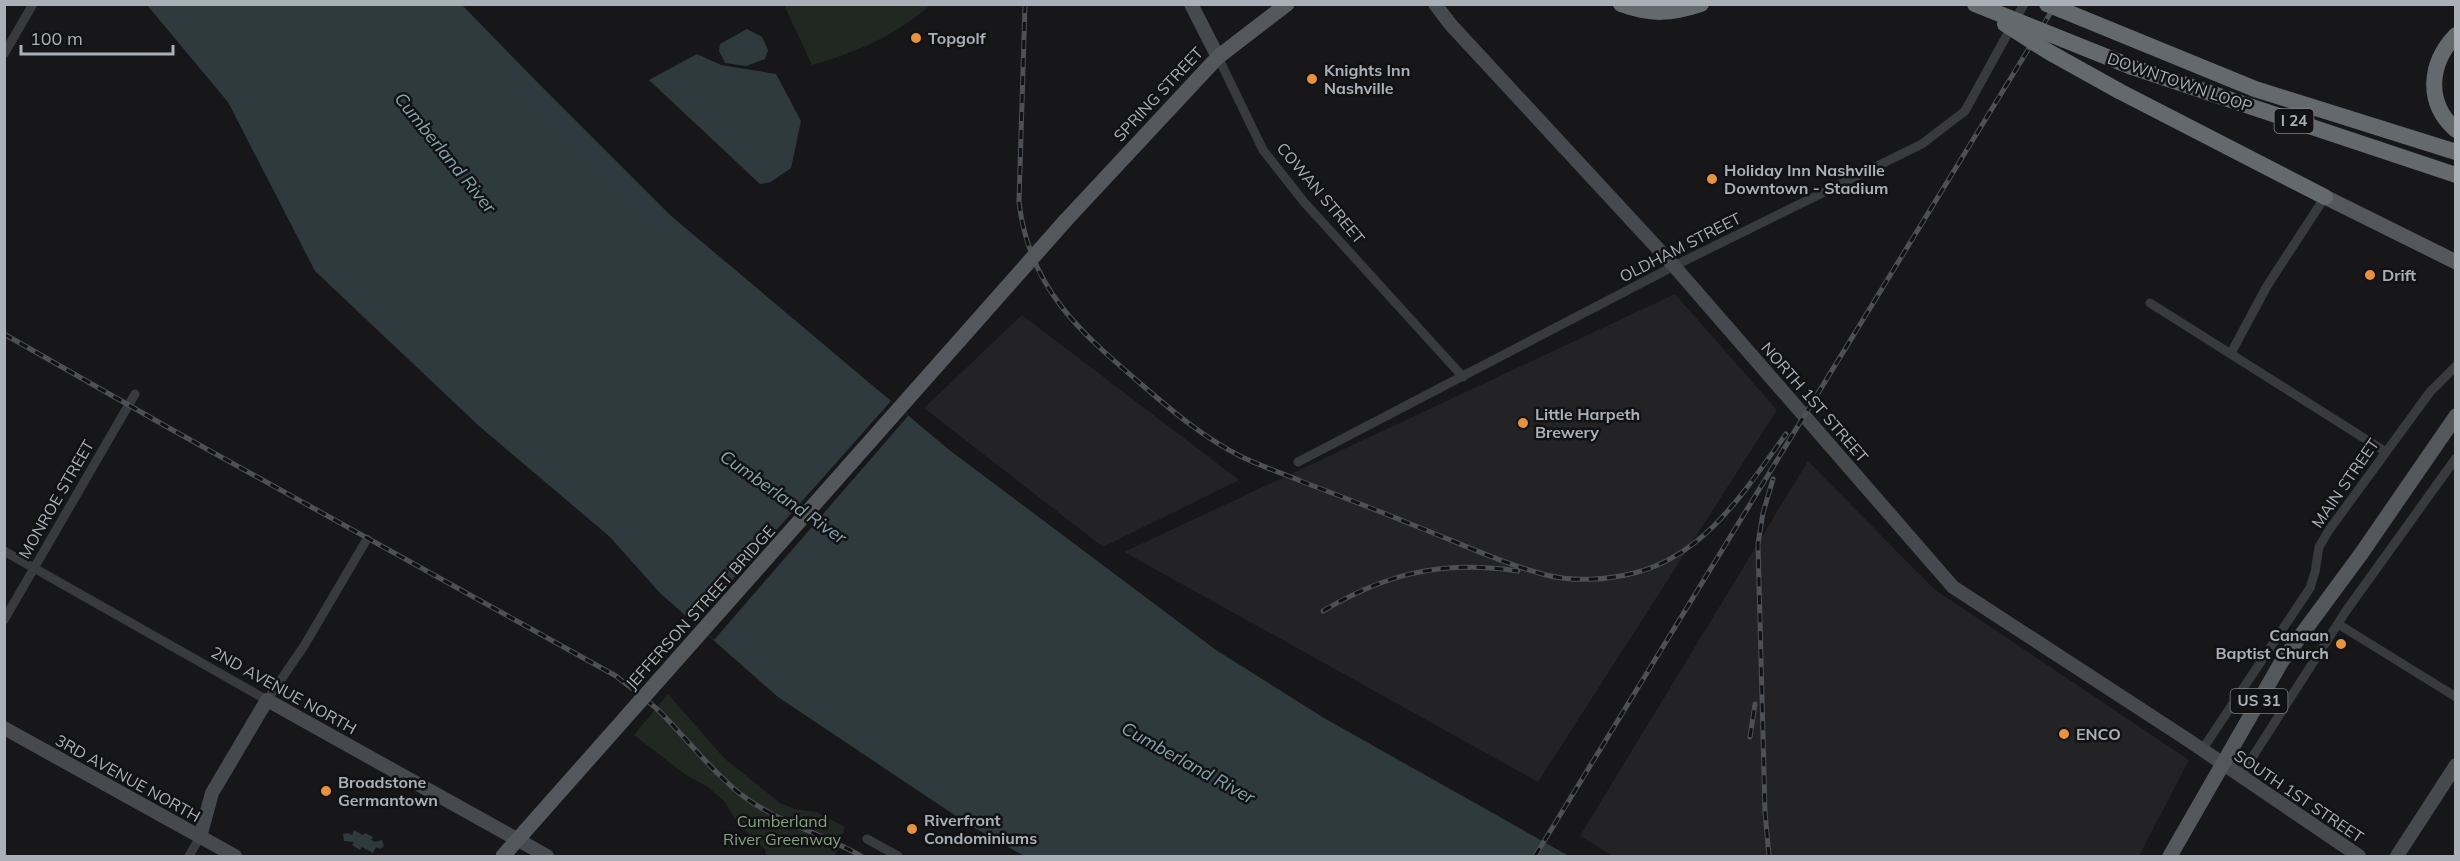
<svg xmlns="http://www.w3.org/2000/svg" width="2460" height="861" viewBox="0 0 2460 861" font-family="Mulish,sans-serif">
<style>
.built{fill:#232325}
.green{fill:#212821}
.water{fill:#2f3a3e}
.pier{fill:#171719}
.lines{fill:none;stroke-linecap:round;stroke-linejoin:round}
.street{stroke:#383a3d;stroke-width:9}
.secondary{stroke:#46494d;stroke-width:14}
.primary{stroke:#54575c;stroke-width:15}
.highway{stroke:#64696e;stroke-width:16}
.rail-casing{stroke:#4d5054;stroke-width:5}
.rail{stroke:#121214;stroke-width:3;stroke-dasharray:9;stroke-linecap:butt}
.primary-bridge{stroke:#54575c;stroke-width:15}
.highway-bridge{stroke:#64696e;stroke-width:16}
.poi-dot{fill:#e79240;stroke:#121214;stroke-width:2}
.labels{text-anchor:middle;stroke-width:5;stroke-linejoin:round;paint-order:stroke}
.shield{fill:#121214;stroke:#7c8187;stroke-width:1.5}
.shield-label{font-size:15px;font-weight:bold;fill:#aab0b8}
.poi-label{font-size:16px;font-weight:bold;fill:#aab0b8;stroke:#121214;text-anchor:start}
.street-label{font-size:16px;fill:#aab0b8;stroke:#121214}
.park-label{font-size:16px;fill:#85a182;stroke:#121214}
.water-label{font-size:18px;font-style:italic;fill:#83a3b0;stroke:#121214}
</style>
<rect width="100%" height="100%" fill="#171719"/>
<g class="built">
<path d="M1675,294L1777,410L1538,782L1124,552Z"/>
<path d="M1022,315L1239,480L1103,547L924,408Z"/>
<path d="M1808,461L1934,589L2189,760L2139,856H1613L1580,836Z"/>
</g>
<g class="green">
<path d="M784,5H930C895,36 857,52 812,65Z"/>
<path d="M668,694L724,758L780,803L795,809L817,812L845,827L835,856H766L765,849L738,824L725,802L708,787L686,775L634,735Z"/>
</g>
<g class="water">
<path d="M147,5H462L539,84L670,215L948,449L1216,650L1324,718L1569,856H1024L971,826L778,697L660,593L610,537L478,425L315,271L228,102Z"/>
<path d="M747,29L762,37L768,50L765,59L746,66L725,63L719,51L720,44Z"/>
<path d="M697,54L721,65L776,74L801,121L791,168L771,182L760,184L649,80Z"/>
<path d="M354,830L363,835L365,833L373,837L371,840L375,842L382,840L384,846L380,849L376,847L373,853L362,847L360,850L352,845L354,842L344,841L343,834L348,833L352,835Z"/>
</g>
<path class="pier" d="M891,401L908,416L714,640L694,623Z"/>
<g class="lines">
<g class="street">
<path d="M4,54L33,4"/>
<path d="M1218,57L1263,150L1304,202L1463,377"/>
<path d="M2150,303L2386,452"/>
<path d="M2231,353L2267,286L2325,197"/>
<path d="M1298,462L1674,266L1922,144L1965,111L2024,4"/>
<path d="M4,551L267,700L304,646L367,539"/>
<path d="M4,620L135,394"/>
<path d="M2338,624L2456,697"/>
<path d="M2202,750L2310,588L2315,572L2319,547L2329,530L2430,392L2456,366"/>
<path d="M2241,775L2346,611L2456,458"/>
<path d="M867,839L898,856"/>
<path d="M189,856L200,837"/>
</g>
<g class="secondary">
<path d="M1191,4L1218,57"/>
<path d="M1435,4L1451,25L1674,266L1953,587L2188,740L2359,856"/>
<path d="M4,728L235,856"/>
<path d="M200,837L212,793L267,700L547,856"/>
<path d="M2397,856L2456,765"/>
</g>
<g class="primary">
<path d="M2325,197L2456,262"/>
<path d="M1066,220L1218,57L1287,4"/>
<path d="M2361,554L2456,416"/>
</g>
<g class="highway">
<path d="M1621,4C1651,15 1671,14 1701,4"/>
<path d="M2062,10L2255,89L2456,152"/>
<path d="M2456,35C2429,63 2425,103 2456,130"/>
<path d="M2132,67L2456,175"/>
<path d="M2119,91L2325,197"/>
</g>
<g class="rail-casing">
<g id="rail">
<path d="M1025,4L1019,202C1029,288 1079,331 1141,384C1172,411 1203,437 1240,456C1260,466 1282,473 1303,482C1340,496 1377,510 1413,525C1457,542 1501,563 1546,575C1574,582 1607,580 1634,573C1706,555 1745,490 1786,434"/>
<path d="M4,334L169,428L616,676C632,689 651,702 665,717C690,743 711,770 739,793C776,822 821,833 861,856"/>
<path d="M1323,611C1387,573 1443,560 1518,571"/>
<path d="M1750,737L1755,704"/>
<path d="M1535,856L2056,4"/>
<path d="M1769,856L1765,812L1758,544L1763,513L1773,479"/>
</g>
</g>
<use href="#rail" class="rail"/>
<g class="primary-bridge">
<path d="M503,856L1066,220"/>
<path d="M2170,856L2282,661L2361,554"/>
</g>
<g class="highway-bridge">
<path d="M1975,4L2132,67"/>
<path d="M2047,4L2062,10"/>
<path d="M2005,24L2049,52L2119,91"/>
</g>
</g>
<g class="poi-dot">
<circle cx="916" cy="38" r="6"/>
<circle cx="1312" cy="79" r="6"/>
<circle cx="1712" cy="179" r="6"/>
<circle cx="2370" cy="275" r="6"/>
<circle cx="1523" cy="423" r="6"/>
<circle cx="2341" cy="644" r="6"/>
<circle cx="2064" cy="734" r="6"/>
<circle cx="326" cy="791" r="6"/>
<circle cx="912" cy="829" r="6"/>
</g>
<g class="labels">
<g class="shield">
<rect x="2274.5" y="109" width="39" height="24" rx="4.5"/>
<rect x="2230.5" y="689" width="57" height="24" rx="4.5"/>
</g>
<g class="shield-label">
<text x="2294" y="126">I 24</text>
<text x="2259" y="706">US 31</text>
</g>
<g class="poi-label">
<text x="928" y="44">Topgolf</text>
<text x="1324" y="76">Knights Inn<tspan x="1324" dy="18">Nashville</tspan></text>
<text x="1724" y="176">Holiday Inn Nashville<tspan x="1724" dy="18">Downtown - Stadium</tspan></text>
<text x="2382" y="281">Drift</text>
<text x="1535" y="420">Little Harpeth<tspan x="1535" dy="18">Brewery</tspan></text>
<text x="2329" y="641" text-anchor="end">Canaan<tspan x="2329" dy="18">Baptist Church</tspan></text>
<text x="2076" y="740">ENCO</text>
<text x="338" y="788">Broadstone<tspan x="338" dy="18">Germantown</tspan></text>
<text x="924" y="826">Riverfront<tspan x="924" dy="18">Condominiums</tspan></text>
</g>
<g class="street-label">
<text transform="translate(2180 82) rotate(19)" y="6">DOWNTOWN LOOP</text>
<text transform="translate(1158 94) rotate(-47)" y="6">SPRING STREET</text>
<text transform="translate(1321 193) rotate(50)" y="6">COWAN STREET</text>
<text transform="translate(1680 247) rotate(-27)" y="6">OLDHAM STREET</text>
<text transform="translate(1815 402) rotate(49)" y="6">NORTH 1ST STREET</text>
<text transform="translate(2345 483) rotate(-55)" y="6">MAIN STREET</text>
<text transform="translate(56 499) rotate(-60)" y="6">MONROE STREET</text>
<text transform="translate(700 607) rotate(-48)" y="6">JEFFERSON STREET BRIDGE</text>
<text transform="translate(284 690) rotate(29)" y="6">2ND AVENUE NORTH</text>
<text transform="translate(128 778) rotate(29)" y="6">3RD AVENUE NORTH</text>
<text transform="translate(2299 796) rotate(34)" y="6">SOUTH 1ST STREET</text>
</g>
<g class="park-label">
<text x="782" y="827">Cumberland<tspan x="782" dy="18">River Greenway</tspan></text>
</g>
<g class="water-label">
<text transform="translate(445 153) rotate(51)" y="6">Cumberland River</text>
<text transform="translate(783 497) rotate(35)" y="6">Cumberland River</text>
<text transform="translate(1188 763) rotate(29)" y="6">Cumberland River</text>
</g>
</g>
<rect width="2460" height="861" fill="none" stroke="#aab0b8" stroke-width="12"/>
<path d="M21 45v9h152v-9" fill="none" stroke="#aab0b8" stroke-width="3"/>
<text x="30" y="45" font-size="18" fill="#aab0b8" stroke="#121214" stroke-width="4.5" paint-order="stroke">100 m</text>
</svg>
